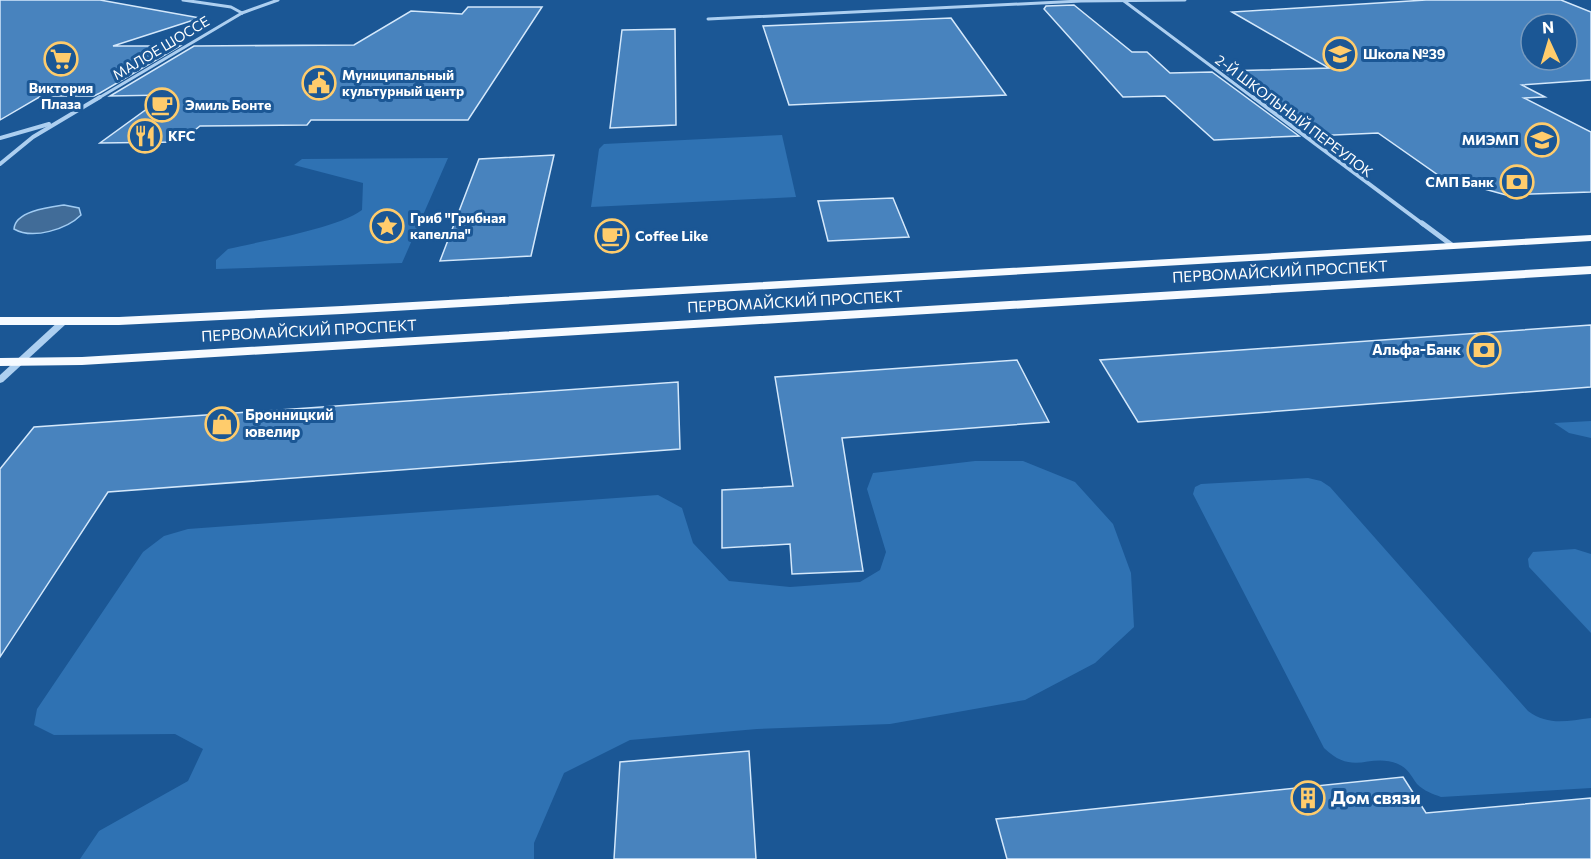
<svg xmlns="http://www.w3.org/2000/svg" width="1591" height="859" viewBox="0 0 1591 859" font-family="Commissioner,sans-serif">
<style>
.green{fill:#2f72b3}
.water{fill:#416c98;stroke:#a0cbf2;stroke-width:1.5}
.building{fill:#4883be;stroke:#d4e8fb;stroke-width:1.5;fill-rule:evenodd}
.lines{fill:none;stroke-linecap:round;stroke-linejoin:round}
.pedestrian{stroke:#adcff0;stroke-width:3}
.minor-far2{stroke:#adcff0;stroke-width:3}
.minor-far1{stroke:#adcff0;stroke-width:4}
.minor{stroke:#adcff0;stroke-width:5}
.tertiary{fill:#adcff0;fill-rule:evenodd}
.primary{fill:#f6faff;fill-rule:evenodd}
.labels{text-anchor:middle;stroke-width:6;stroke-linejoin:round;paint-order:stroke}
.far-street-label{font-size:14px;fill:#fff;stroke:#1b5795}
.far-poi-label{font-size:14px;font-weight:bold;fill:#fff;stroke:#1b5795;text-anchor:start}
.street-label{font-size:15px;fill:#fff;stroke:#1b5795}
.poi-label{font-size:15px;font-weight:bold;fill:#fff;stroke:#1b5795;text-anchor:end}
.near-poi-label{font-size:18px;font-weight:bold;fill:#fff;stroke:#1b5795;text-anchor:start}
</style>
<rect width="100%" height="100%" fill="#1b5795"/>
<g class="green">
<path d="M782,135L796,197L591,207L599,149L604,144Z"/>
<path d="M448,158L402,263L216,269V260L228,249C261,241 336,229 362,210L363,183L294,165L302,159Z"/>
<path d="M1591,421V438L1569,433L1554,423Z"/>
<path d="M975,461H1023L1075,482L1113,524L1131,573L1134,627L1095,663L1025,700L890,724L757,729L630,740L564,773L534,843V859H80L99,831L188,781L203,749L175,734L54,735L34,725L37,709L143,552L164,536L188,529L658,495L682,508L693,543L729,581L790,587L860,582L880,570L886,552L867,489L873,473Z"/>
<path d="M1308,478L1321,481L1330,487L1528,711C1548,726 1567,721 1591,718V788L1441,797C1433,794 1424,791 1417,784C1411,776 1408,768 1398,764C1369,752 1354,777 1324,748L1193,494L1195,487L1201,484Z"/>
<path d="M1575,549L1591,554V633L1529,567L1528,559L1533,552Z"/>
</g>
<path class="water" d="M64,205L79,208L81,215C67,229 33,240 14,229C15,211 50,207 64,205Z"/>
<g class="building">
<path d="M0,0H100L200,18L113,46H180L100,93L94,96H41L0,120Z"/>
<path d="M1426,0H1561L1591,12V80L1522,85L1545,97L1524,98L1591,132V192L1506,195L1441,177L1378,133L1312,136L1224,71L1329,68L1232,12ZM1531,24H1567V60H1531Z"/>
<path d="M1074,5L1132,52H1147L1170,73L1212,72L1299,136L1214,140L1165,96L1123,97L1044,9L1046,6Z"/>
<path d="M468,7H542L468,120H311L307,125L200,126L180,142L100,143L166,95L110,96L194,46L354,45L411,11L462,14Z"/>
<path d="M951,18L1006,95L789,105L763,26Z"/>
<path d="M675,29L676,125L610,128L622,30Z"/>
<path d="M554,155L531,256L440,261L479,159Z"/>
<path d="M893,198L909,237L828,241L818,201Z"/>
<path d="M1591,325V387L1138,422L1100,360Z"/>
<path d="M1017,360L1049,422L842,438L863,571L792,574L790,544L722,548V490L793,486L775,377Z"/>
<path d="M678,382L680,449L108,492L0,657V469L34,427Z"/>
<path d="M749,751L756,859H614L620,762Z"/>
<path d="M1403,777L1426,813L1591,798V859H1007L996,819Z"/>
</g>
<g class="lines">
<path class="pedestrian" d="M242,13L278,0"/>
<g class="minor-far2">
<path d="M183,0L231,7L242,13"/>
<path d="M1124,1L1255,99"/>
<path d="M708,19L1081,1L1185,0"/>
<path d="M97,99L242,13"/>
</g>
<g class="minor-far1">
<path d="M1253,97L1424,225"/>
<path d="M0,138L49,124"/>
<path d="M0,164L33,137L100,97"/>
</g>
<path class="minor" d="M1422,223L1453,246"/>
<path class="tertiary" d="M63,319L68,322L66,324L3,382L0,383V375L60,320Z"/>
<g class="primary">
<path d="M1591,235V241L342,314L119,325H0V317H119L342,306Z"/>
<path d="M1591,266V274L82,365L0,366V358L82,357Z"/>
</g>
</g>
<defs>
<g id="school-ring" transform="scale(1.725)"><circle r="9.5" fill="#1b5795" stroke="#ffcc6c" stroke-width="1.5"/><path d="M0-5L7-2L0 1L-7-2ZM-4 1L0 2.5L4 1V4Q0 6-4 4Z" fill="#ffcc6c"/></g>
<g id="supermarket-ring" transform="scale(1.725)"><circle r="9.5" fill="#1b5795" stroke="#ffcc6c" stroke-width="1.5"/><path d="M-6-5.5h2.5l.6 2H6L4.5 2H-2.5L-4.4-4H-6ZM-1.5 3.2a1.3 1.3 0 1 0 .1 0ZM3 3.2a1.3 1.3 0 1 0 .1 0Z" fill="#ffcc6c"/></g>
<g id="civic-ring" transform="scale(1.725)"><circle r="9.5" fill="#1b5795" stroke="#ffcc6c" stroke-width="1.5"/><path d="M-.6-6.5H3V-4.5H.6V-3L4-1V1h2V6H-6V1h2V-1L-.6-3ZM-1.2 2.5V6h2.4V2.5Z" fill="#ffcc6c"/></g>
<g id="cafe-ring" transform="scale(1.725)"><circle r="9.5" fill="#1b5795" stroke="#ffcc6c" stroke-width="1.5"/><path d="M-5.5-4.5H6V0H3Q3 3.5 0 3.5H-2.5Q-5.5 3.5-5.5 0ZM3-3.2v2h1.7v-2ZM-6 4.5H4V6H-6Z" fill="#ffcc6c"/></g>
<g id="restaurant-ring" transform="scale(1.725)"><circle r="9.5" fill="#1b5795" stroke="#ffcc6c" stroke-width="1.5"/><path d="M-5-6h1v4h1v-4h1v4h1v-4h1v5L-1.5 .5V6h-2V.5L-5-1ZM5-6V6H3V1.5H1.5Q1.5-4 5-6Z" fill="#ffcc6c"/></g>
<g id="university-ring" transform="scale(1.725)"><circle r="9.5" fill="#1b5795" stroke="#ffcc6c" stroke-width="1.5"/><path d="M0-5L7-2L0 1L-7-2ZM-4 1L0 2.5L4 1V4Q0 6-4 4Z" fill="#ffcc6c"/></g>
<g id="bank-ring" transform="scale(1.725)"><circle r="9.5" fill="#1b5795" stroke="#ffcc6c" stroke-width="1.5"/><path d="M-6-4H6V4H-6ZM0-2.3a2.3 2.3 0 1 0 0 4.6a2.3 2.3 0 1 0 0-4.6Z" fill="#ffcc6c"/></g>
<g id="sight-ring" transform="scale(1.725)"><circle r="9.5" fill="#1b5795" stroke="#ffcc6c" stroke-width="1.5"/><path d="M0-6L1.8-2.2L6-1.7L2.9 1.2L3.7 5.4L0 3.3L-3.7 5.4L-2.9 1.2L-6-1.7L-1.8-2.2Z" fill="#ffcc6c"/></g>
<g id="shop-ring" transform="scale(1.725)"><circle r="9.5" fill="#1b5795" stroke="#ffcc6c" stroke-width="1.5"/><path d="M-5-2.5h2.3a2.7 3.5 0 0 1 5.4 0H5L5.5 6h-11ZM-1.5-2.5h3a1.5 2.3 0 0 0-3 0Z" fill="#ffcc6c"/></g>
<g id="building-ring" transform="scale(1.725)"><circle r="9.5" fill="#1b5795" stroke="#ffcc6c" stroke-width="1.5"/><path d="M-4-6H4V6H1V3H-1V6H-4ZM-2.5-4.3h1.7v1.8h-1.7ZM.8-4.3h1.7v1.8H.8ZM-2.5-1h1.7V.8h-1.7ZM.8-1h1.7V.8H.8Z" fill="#ffcc6c"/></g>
</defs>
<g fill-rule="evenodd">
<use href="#school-ring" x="1340" y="54"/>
<use href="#supermarket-ring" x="61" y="59"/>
<use href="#civic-ring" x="319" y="83"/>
<use href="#cafe-ring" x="162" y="105"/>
<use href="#restaurant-ring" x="145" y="136"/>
<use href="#university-ring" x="1542" y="140"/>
<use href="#bank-ring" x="1517" y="182"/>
<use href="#sight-ring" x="387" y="226"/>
<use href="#cafe-ring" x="612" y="236"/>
<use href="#bank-ring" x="1484" y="350"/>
<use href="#shop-ring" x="222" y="424"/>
<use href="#building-ring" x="1308" y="798"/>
</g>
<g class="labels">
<g class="far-street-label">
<text transform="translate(161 48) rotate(-31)" y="5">МАЛОЕ ШОССЕ</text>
<text transform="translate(1294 116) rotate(37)" y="5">2-Й ШКОЛЬНЫЙ ПЕРЕУЛОК</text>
</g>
<g class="far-poi-label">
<text x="1363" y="59">Школа №39</text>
<text x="342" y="80">Муниципальный<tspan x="342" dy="16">культурный центр</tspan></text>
<text x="61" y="93" text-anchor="middle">Виктория<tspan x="61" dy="16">Плаза</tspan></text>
<text x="185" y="110">Эмиль Бонте</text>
<text x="168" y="141">KFC</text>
<text x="1519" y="145" text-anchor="end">МИЭМП</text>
<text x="1494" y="187" text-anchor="end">СМП Банк</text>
<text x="410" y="223">Гриб "Грибная<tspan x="410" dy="16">капелла"</tspan></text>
<text x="635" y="241">Coffee Like</text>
</g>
<g class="street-label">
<text transform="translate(1280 272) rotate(-3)" y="5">ПЕРВОМАЙСКИЙ ПРОСПЕКТ</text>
<text transform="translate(795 302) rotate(-3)" y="5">ПЕРВОМАЙСКИЙ ПРОСПЕКТ</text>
<text transform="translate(309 331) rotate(-3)" y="5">ПЕРВОМАЙСКИЙ ПРОСПЕКТ</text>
</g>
<g class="poi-label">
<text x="1461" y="355">Альфа-Банк</text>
<text x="245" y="420" text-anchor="start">Бронницкий<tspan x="245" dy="17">ювелир</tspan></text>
</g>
<g class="near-poi-label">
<text x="1331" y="804">Дом связи</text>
</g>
</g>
<g transform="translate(1549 42) rotate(356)"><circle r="28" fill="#1b5795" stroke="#769abf" stroke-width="1.5"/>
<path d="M0-4.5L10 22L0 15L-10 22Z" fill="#ffcc6c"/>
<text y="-9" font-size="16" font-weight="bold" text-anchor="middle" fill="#ffffff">N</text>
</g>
</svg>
